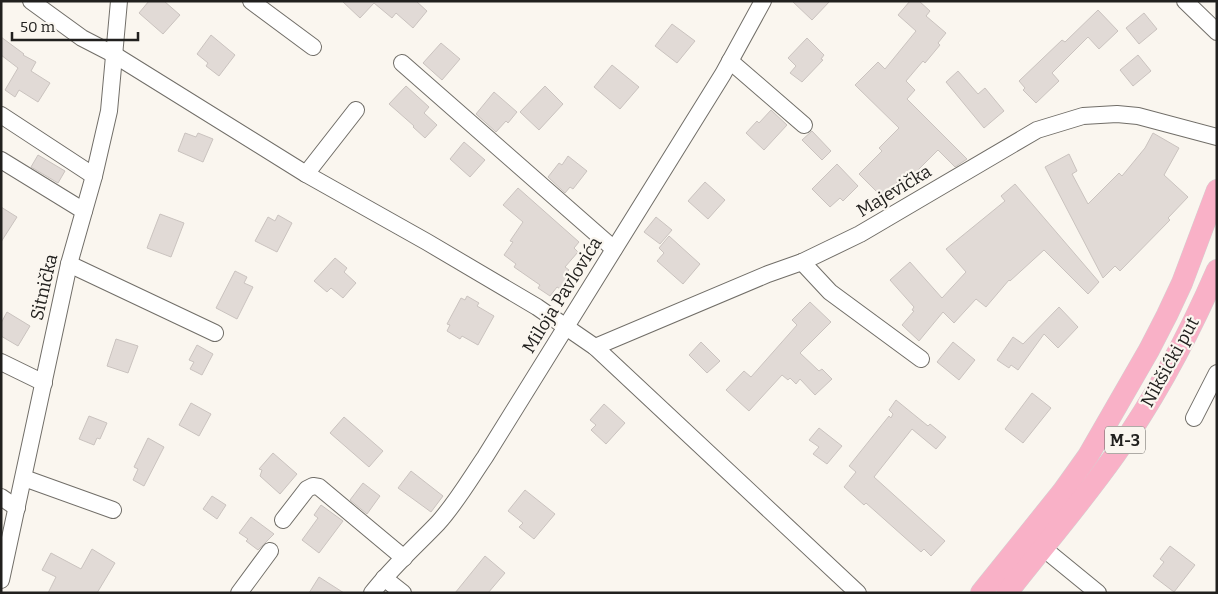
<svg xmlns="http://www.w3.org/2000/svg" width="1218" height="594" viewBox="0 0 1218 594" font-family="Bitter,serif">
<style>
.building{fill:#e1dad6;stroke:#cac3bf}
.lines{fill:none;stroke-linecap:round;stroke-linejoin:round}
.minor-casing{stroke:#716e68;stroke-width:18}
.major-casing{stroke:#d3d2d2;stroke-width:22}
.minor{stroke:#fff;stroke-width:16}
.major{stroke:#f9b1c7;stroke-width:21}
.labels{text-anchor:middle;stroke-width:4.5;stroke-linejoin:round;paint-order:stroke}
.shield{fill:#faf6ef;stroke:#62605d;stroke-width:1}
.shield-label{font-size:16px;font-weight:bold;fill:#21201e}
.street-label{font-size:18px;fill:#21201e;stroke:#faf6ef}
</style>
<rect width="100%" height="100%" fill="#faf6ef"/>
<g class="building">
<path d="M149,1H164L180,15L163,34L139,13Z"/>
<path d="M342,1H416L427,11L413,28L396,13L392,18L374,3L360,18Z"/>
<path d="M792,1H830L812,20Z"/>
<path d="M910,1H919L930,11L926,16L946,33L938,43L940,45L925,63L923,61L906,81L915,90L907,99L967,159L955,167L938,150L909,179L907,177L899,185L897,182L882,197L859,174L882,151L879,148L899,128L855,85L878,62L885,69L916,31L898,15Z"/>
<path d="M1098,10L1118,31L1099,49L1088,37L1052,73L1059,81L1036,103L1023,90L1025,88L1019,81L1062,40L1065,42Z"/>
<path d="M1144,13L1157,29L1139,44L1126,28Z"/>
<path d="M672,24L695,41L677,63L655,46Z"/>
<path d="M211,35L235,55L219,76L206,66L208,63L197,54Z"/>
<path d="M1,37L24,54L23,55L36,62L31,71L50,83L38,102L19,90L15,97L5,90L18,68L1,55Z"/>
<path d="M807,38L824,55L821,59L823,60L802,82L790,73L796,66L788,58Z"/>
<path d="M441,43L460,59L442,80L423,63Z"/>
<path d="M1138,55L1151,71L1133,86L1120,70Z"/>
<path d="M612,65L639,87L620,109L594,87Z"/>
<path d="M958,71L978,94L985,88L1004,111L984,128L946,82Z"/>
<path d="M406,86L429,107L424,113L437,125L425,138L413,127L414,126L389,104Z"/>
<path d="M545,86L563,104L539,130L520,112Z"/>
<path d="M494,92L517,112L508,123L506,121L496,132L476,114Z"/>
<path d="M771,110L787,125L764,150L746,133L757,121L759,123Z"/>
<path d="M812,131L831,151L822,160L802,140Z"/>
<path d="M185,133L196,137L198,133L213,139L203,162L178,151Z"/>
<path d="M1153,133L1179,148L1164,175L1188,197L1168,218L1170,220L1120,271L1115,266L1103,278L1045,167L1069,154L1077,171L1072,174L1088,204L1119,173L1122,176L1145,148Z"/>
<path d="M464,142L485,160L470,177L450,159Z"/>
<path d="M38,155L65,171L58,183L31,167Z"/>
<path d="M568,156L587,171L573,189L570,187L565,193L548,177L559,163L562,165Z"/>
<path d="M837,164L858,186L843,201L840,198L830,207L812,189Z"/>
<path d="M705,182L725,200L708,219L688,201Z"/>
<path d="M1015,184L1099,282L1088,294L1044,250L1010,281L1009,280L986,307L976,299L954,323L943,312L919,341L902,325L914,311L912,310L914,307L890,280L910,262L942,298L966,272L946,249L1005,201L1001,196Z"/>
<path d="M518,188L579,242L574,248L578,252L565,267L569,270L566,273L571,277L562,290L557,287L550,296L538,288L540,285L514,267L516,264L504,255L513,242L510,241L523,222L503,205Z"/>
<path d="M1,207L17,217L1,242Z"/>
<path d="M160,214L184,223L171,257L147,248Z"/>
<path d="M278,215L292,223L277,252L255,241L268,217L275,221Z"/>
<path d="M656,217L672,230L660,244L644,232Z"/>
<path d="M669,236L700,264L683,284L657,261L664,253L659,248Z"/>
<path d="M335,258L347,268L344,272L356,283L343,298L331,288L327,292L314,281Z"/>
<path d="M235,271L247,277L244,283L253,287L237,319L216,308Z"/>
<path d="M467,296L479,303L477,306L494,316L478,345L462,336L460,339L447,331L450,325L447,324L461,298L465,300Z"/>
<path d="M810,302L831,322L800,353L819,371L822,369L832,379L815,395L800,379L796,384L790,378L788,380L782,375L749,411L726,390L744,371L751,377L797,325L792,320Z"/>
<path d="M1059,307L1078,327L1058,348L1044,334L1018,370L1011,365L1009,368L997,360L1013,337L1023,344Z"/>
<path d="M7,312L30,326L18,346L1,336V323Z"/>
<path d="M116,339L138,346L128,373L107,366Z"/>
<path d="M701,342L720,361L707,373L689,355Z"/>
<path d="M953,342L975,360L959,380L937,362Z"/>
<path d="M197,345L213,354L202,375L190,369L194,362L189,360Z"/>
<path d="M1032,393L1051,408L1023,443L1005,429Z"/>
<path d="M896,400L928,426L930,424L946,437L936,449L912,429L874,477L945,541L931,556L924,549L921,552L866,503L864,505L844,487L856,472L849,466L889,416L891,418L893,414L889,410Z"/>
<path d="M191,403L211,414L199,436L179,425Z"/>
<path d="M604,404L625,423L606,444L591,430L596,425L590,420Z"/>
<path d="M89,416L107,423L100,439L97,438L94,445L79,439Z"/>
<path d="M344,417L383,451L369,467L330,433Z"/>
<path d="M819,428L842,446L827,464L813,454L819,447L809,440Z"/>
<path d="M148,438L164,447L144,486L133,480L138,469L134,467Z"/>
<path d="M273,453L297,474L280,494L260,476L262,470L259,469Z"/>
<path d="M411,471L443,496L431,512L398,488Z"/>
<path d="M363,483L380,496L367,514L350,500Z"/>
<path d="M525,490L555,514L534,539L519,527L523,523L508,511Z"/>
<path d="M212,496L226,505L217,519L203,509Z"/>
<path d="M321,505L343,521L319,553L302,540L318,518L314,515Z"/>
<path d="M251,517L274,534L258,550L246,541L248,539L239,533Z"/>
<path d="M1170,546L1195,565L1174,592L1153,576L1164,562L1160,559Z"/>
<path d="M92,549L115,563L97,593H48L56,577L42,570L51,553L81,569Z"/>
<path d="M485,556L505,573L488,593H455Z"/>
<path d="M319,577L344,593H309Z"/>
</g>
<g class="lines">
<g class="minor-casing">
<g id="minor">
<path d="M31,1L82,38L113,54L306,174"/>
<path d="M251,1L313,47"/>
<path d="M1185,1L1217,32"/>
<path d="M730,61L804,125"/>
<path d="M402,63L614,249"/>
<path d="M356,110L306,174L427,242L537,307L595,347L858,593"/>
<path d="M1,115L94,176"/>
<path d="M1,160L84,211"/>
<path d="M802,262L830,292L921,359"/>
<path d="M69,264L215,333"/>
<path d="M595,347L768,274L802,262L860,234L1037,130L1083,116L1117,114L1138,116L1217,137"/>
<path d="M1,362L44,383"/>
<path d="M1194,418L1217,373"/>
<path d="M24,478L113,510"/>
<path d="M1,497L17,508"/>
<path d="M283,520L307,489L313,486L319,487L404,558"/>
<path d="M1043,548L1098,593"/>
<path d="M384,578L403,593"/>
<path d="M1,580L69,264L94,176L109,111L119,1"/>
<path d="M239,593L270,551"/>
<path d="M372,593C392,567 416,546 438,523C456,503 470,479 485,457L723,74L763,1"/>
</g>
</g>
<g class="major-casing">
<g id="major">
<path d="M981,593L1063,491L1088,456L1149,350L1167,315L1182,283L1217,190"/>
<path d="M1007,593C1043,547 1081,503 1115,455C1155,398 1189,335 1217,270"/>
</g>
</g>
<use href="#minor" class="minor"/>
<use href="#major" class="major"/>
</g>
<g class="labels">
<rect class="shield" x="1105" y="426.5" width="40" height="27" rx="4"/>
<g class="shield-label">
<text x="1125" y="446">M-3</text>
</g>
<g class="street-label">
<text transform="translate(894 191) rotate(-31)" y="6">Majevička</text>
<text transform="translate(44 287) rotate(-77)" y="6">Sitnička</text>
<text transform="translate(562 295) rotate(-58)" y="6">Miloja Pavlovića</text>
<text transform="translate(1170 362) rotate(-61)" y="6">Nikšićki put</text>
</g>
</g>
<rect width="1218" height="594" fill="none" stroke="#21201e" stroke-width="5"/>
<path d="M12 32v8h126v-8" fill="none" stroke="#21201e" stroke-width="2.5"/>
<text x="20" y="32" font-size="15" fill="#21201e" stroke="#faf6ef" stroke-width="4" paint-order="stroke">50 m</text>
</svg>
